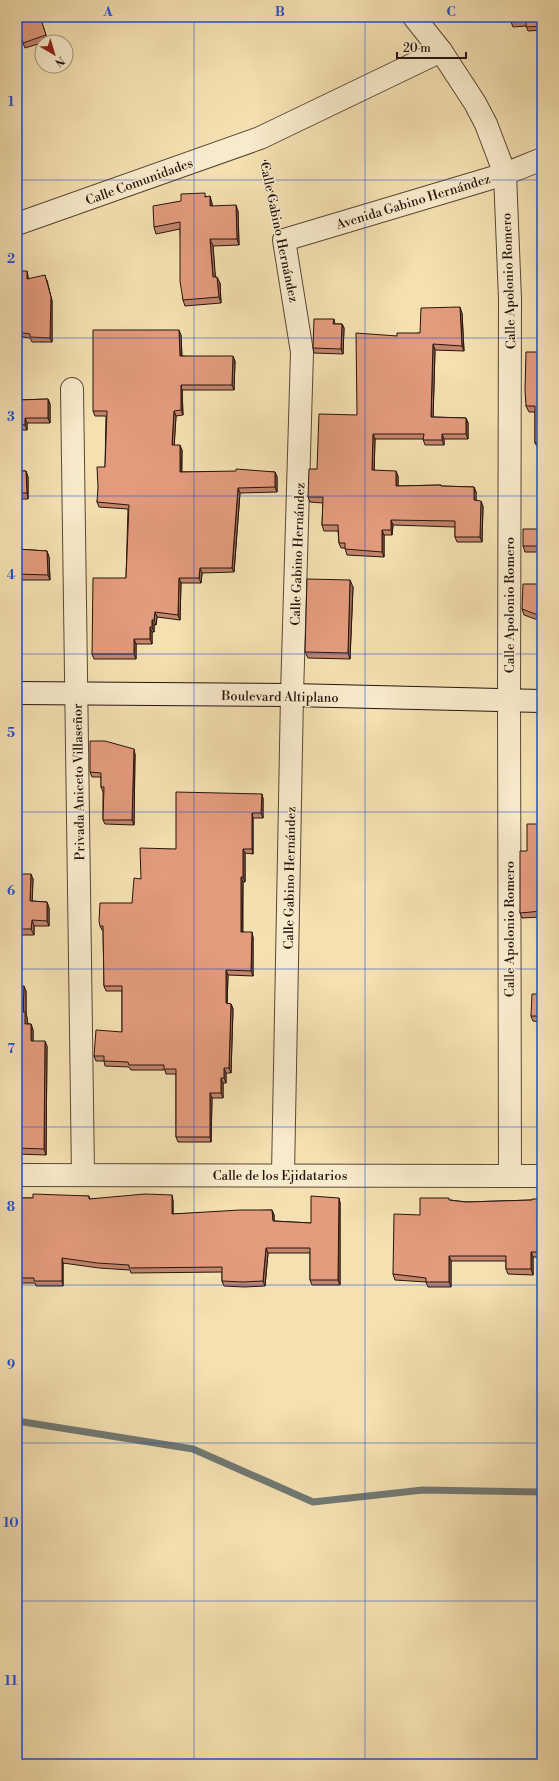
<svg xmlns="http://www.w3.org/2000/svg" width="559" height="1781" viewBox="0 0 559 1781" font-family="'Libre Bodoni',serif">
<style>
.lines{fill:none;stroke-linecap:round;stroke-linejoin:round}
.stream{stroke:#707873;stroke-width:7}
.street-casing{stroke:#5a4735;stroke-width:24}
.secondary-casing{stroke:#26140c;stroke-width:24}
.path{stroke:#26140c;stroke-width:2.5;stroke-dasharray:3 2;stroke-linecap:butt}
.street{stroke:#f8ebcc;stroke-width:22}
.secondary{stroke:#f8ebcc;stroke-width:22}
.wall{fill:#c3856c;stroke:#26140c}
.shaded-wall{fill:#9f6c58;stroke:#26140c}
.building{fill:#e39b7d;stroke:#26140c}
.grid{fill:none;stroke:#1d4ed8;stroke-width:1;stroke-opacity:0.55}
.labels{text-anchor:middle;stroke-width:3;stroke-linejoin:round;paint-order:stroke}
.street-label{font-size:13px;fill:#26140c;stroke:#f8ebcc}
.neatline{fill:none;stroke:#1d4ed8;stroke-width:1.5}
.grid-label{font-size:13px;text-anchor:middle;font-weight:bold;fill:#1d4ed8}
</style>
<rect width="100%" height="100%" fill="#f4e0b1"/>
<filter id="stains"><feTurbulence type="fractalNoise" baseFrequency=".005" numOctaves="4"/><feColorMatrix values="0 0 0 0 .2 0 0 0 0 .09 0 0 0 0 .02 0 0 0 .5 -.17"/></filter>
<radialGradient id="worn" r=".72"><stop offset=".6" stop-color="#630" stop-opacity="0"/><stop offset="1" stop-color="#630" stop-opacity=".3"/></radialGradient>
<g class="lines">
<path class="stream" d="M17,1421L193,1449L313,1502L423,1490L542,1492"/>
<g class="street-casing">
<g id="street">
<path d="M414,17L441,51L475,103L486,124L505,174L510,299L509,700L510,1176"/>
<path d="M17,224L260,138L441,51"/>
<path d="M72,389L83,1175"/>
<path d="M283,1174L292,695L302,352L284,240L505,174L542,159"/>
<path d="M17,1175L542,1176"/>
</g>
</g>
<g class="secondary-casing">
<path id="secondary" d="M17,693L292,695L542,701"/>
</g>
<path class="path" d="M265,160L278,218"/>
<use href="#street" class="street"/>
<use href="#secondary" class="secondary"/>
</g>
<g class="wall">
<path d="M40,17L48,41L25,48L23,43Z"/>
<path d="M542,17V30L528,31L526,26L513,27L511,22Z"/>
<path d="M206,196L212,203V206L238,211L239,245L213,246L215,277L220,283L221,303L185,306L183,300L180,229L156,234L154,227Z"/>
<path d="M17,271L28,276V279L47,280L52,301V342H32L30,338L17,336Z"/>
<path d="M462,313L464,351L435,350L433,417L466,418L468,423V439H444V445H425L423,439H375L374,470L398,476V486L441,485V486L474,487L476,492V500L483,506L482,542H457L455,537V527L393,525L392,535H384V557L347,555L345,548H341L339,543L338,531H324L322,525L323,503L310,502L308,497L317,469L357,415L397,336L420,333Z"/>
<path d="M334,319L335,324H342L344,328L343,354L314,353L313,348Z"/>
<path d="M542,328V448H538L535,443V412H529L526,406L541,352Z"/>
<path d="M181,335L182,356L235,361L234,390H182L183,415L176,416L174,445L182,450V472H275L277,477V492L240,493L234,572L202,573L201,583H181L180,620L157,617L156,625H154V632H152V644H136V659H94L92,654L126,578L128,509L99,507L97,502L105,467L106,416H95L93,411Z"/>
<path d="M48,399L50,404V423H27V430H17V400Z"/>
<path d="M17,471H26L28,477V499H17Z"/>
<path d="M542,529V666H540L538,660V620L524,615L522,609L540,584L541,552H525L523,546Z"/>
<path d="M17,549L47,551L49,557L50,580H17Z"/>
<path d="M353,587L350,659L308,658L305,652Z"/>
<path d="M135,754L134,825L105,824L103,820V792L101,787V777H92L90,772Z"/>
<path d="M262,794L263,799V818H253V854L245,853V882H243V932L253,937V976L228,975L227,1004H231L233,1009L231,1073H226V1083H223V1098H212L211,1142H178L176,1137V1074H166L165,1070H131L129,1067L105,1066L104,1061H96L94,1056L122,1032V991H106L104,986L103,930H102L100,926L132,903L141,879L176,849Z"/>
<path d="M542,824V917L522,918L520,913L527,851Z"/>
<path d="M17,874L33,879L32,901L47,902L49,908V926H34V935H17Z"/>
<path d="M17,986L26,991V1013L27,1018L28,1024H31L33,1030V1041L47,1046L46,1155L17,1154Z"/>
<path d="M542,994V1022L533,1021L531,1016Z"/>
<path d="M89,1196L90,1199L173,1200V1214L272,1210L274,1215V1221L311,1223L339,1198L340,1203V1285H312L310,1280V1253H268L265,1286L244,1287L224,1286L222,1281V1272L131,1273L130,1270L99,1268L63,1263V1286H36L35,1283H17V1198H33Z"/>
<path d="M542,1199V1257H533V1275L508,1274L506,1269V1261H451V1287H428L426,1282L395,1280L393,1274L420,1215L450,1200L466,1202L532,1200Z"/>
</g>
<g class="shaded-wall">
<path d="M210,196L212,203V212L210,206Z"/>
<path d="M236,205L238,211L239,245L237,239Z"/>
<path d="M210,239L213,246L216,283L213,277Z"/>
<path d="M27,271L28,276V284L27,279Z"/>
<path d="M45,275L52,301V342L50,338Z"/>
<path d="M217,277L220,283L221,303L219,297Z"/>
<path d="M460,307L462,313L464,351L462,346Z"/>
<path d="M342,324L344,328L343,354L341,349Z"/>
<path d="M179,330L181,335L182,361L180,356Z"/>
<path d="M433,344L435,350L433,422L431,417Z"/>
<path d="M233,356L235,361L234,390L232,385Z"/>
<path d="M181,385L182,390L183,415L181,410Z"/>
<path d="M48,399L50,404V423L48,418Z"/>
<path d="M174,411L176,416L174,450L172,445Z"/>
<path d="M25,418L27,423V430L25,425Z"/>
<path d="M466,418L468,423V439L466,434Z"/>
<path d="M373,434L375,439L374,476L372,470Z"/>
<path d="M442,434L444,439V445L442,440Z"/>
<path d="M180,445L182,450L181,477L180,472Z"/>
<path d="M26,471L28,477V499L27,493Z"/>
<path d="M396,471L398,476V491L396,486Z"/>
<path d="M275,472L277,477V492L275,487Z"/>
<path d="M474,487L476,492V506L474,500Z"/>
<path d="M238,488L240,493L234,572L232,568Z"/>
<path d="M481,501L483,506L482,542L480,537Z"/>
<path d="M391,520L393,525L392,535L391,530Z"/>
<path d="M382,530L384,535V557L382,552Z"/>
<path d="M47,551L49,557L50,580L48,575Z"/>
<path d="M200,568L202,573L201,583L199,578Z"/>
<path d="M179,578L181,583L180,620L178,615Z"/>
<path d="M350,580L353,587L350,659L348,653Z"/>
<path d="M155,612L157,617L156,625L154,620Z"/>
<path d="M152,620L154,625V632L152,627Z"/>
<path d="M150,627L152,632V644L150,639Z"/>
<path d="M134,639L136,644V659L134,654Z"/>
<path d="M134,749L135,754L134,825L132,820Z"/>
<path d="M262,794L263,799V818L261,813Z"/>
<path d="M252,813L253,818V854L252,849Z"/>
<path d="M243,849L245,853V882L243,877Z"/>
<path d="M31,874L33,879L32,907L30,901Z"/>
<path d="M241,877L243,882L242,937L241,932Z"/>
<path d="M47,902L49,908V926L47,921Z"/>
<path d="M32,920L34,926V935L31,929Z"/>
<path d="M252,932L253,937V976L251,971Z"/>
<path d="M226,970L228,975L227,1008L226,1003Z"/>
<path d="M24,986L26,991V1013L27,1018L28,1030L25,1024L23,1012Z"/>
<path d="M231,1004L233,1009L231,1073L229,1068Z"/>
<path d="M31,1024L33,1030V1046L31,1041Z"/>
<path d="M45,1041L47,1046L46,1155L44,1149Z"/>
<path d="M224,1068L226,1073V1083L224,1078Z"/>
<path d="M221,1078L223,1083V1098L221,1093Z"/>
<path d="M210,1093L212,1098L211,1142L210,1137Z"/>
<path d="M172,1195L173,1200V1219L172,1214Z"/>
<path d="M339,1198L340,1203V1285L338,1280Z"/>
<path d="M272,1210L274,1215V1226L273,1221Z"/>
<path d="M266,1248L268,1253L265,1286L263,1281Z"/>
<path d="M531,1252L533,1257V1275L531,1269Z"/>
<path d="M449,1256L451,1261V1287L449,1282Z"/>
<path d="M62,1258L63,1263V1286L62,1281Z"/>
</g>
<g class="building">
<path d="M17,17H40L46,35L23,43L17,23Z"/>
<path d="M510,17H542V26L526,27V21L511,22Z"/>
<path d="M205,193V197L210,196V206L236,205L237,239H210L213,277H217L219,297L183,300L180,281V222L154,227L153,206L181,201V194Z"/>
<path d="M17,271H27V279L45,275L51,297L50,338L30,337V334L17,332Z"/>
<path d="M460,307L462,346L433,344L431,417L466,418V434H442V440H423L424,434H373L372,470L396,471V486L441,485V486L474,487V500L481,501L480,537H455V521L391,520V530H382V552L345,549V543H339L338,525H322L323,497H308L309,469H317L319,414L357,415L356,333L397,336V333H420L421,308Z"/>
<path d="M314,319H334L333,324H342L341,349L313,348Z"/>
<path d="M540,328H542V442L535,443V406H526L525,390L526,352H541Z"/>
<path d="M93,330H179L180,356H233L232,385H181V410L174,411L172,445H180V472L236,471V469L275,472V487L238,488L232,568H200L199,578H179L178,615L155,612L154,620H152V627H150V639H134V654H92L93,578H126L129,505L97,502L98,487L97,467H105L107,411H93Z"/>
<path d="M48,399V418H25V425L17,424V400Z"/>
<path d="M17,471H26L27,493H17Z"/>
<path d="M523,529H542V660H538V615L522,609L523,584H540L541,546H523Z"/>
<path d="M17,549L47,551L48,575L17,574Z"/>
<path d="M307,579L350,580L348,653L305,652Z"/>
<path d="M90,741H105L134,749L132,820H103L104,787H101V773L90,772Z"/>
<path d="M176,792L262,794L261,813H252V849H243V877H241V932H252L251,971L226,970V1003L231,1004L229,1068H224V1078H221V1093H210V1137H176V1069H164V1065H129L128,1062L104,1061V1056H94L96,1030L122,1032V986H104L103,926H100L99,921L100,903H132L134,878L141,879L140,848L176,849Z"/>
<path d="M527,824H542V911L520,913V851H527Z"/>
<path d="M17,874H31L30,901L47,902V921L32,920L31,929H17Z"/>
<path d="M17,986H24L23,1012H25V1024H31V1041H45L44,1149L17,1148Z"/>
<path d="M532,994H542V1016H531Z"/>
<path d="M33,1194L89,1196V1199L145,1194L172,1195V1214L240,1210H272L273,1221L311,1223V1196L339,1198L338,1280H310V1248H266L263,1281L243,1282L222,1281V1267L129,1268V1265L97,1263L62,1258V1281H34V1278H17V1198H33Z"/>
<path d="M420,1198H449V1200L466,1202L532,1200V1199H542V1252H531V1269H506V1256H449V1282H426V1278L393,1274L394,1214L420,1215Z"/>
</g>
<path class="grid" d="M194,17V1764M365,17V1764M17,180H542M17,338H542M17,496H542M17,654H542M17,812H542M17,969H542M17,1127H542M17,1285H542M17,1443H542M17,1601H542"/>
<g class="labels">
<g class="street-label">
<text transform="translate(139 181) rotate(-20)" y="5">Calle Comunidades</text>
<text transform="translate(413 201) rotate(-17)" y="5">Avenida Gabino Hernández</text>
<text transform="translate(280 232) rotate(78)" y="5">Calle Gabino Hernández</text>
<text transform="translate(508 281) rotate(-92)" y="5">Calle Apolonio Romero</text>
<text transform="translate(297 554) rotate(-88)" y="5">Calle Gabino Hernández</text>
<text transform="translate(509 605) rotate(-90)" y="5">Calle Apolonio Romero</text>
<text transform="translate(280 696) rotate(1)" y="5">Boulevard Altiplano</text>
<text transform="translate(78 782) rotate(-91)" y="5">Privada Aniceto Villaseñor</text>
<text transform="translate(289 878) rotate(-89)" y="5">Calle Gabino Hernández</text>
<text transform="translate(509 929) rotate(-90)" y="5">Calle Apolonio Romero</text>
<text x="280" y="1180">Calle de los Ejidatarios</text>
</g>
</g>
<rect width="559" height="1781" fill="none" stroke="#f4e0b1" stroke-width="44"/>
<g transform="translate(54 54) rotate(142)"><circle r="19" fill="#f8ebcc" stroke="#a4957f"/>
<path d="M0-3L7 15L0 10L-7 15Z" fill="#8f2418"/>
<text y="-6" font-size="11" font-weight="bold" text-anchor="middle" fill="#26140c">N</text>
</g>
<path d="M397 52v6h69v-6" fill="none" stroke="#26140c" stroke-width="2"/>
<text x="403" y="52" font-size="12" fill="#26140c" stroke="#f8ebcc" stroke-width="3" paint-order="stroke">20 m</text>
<rect x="22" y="22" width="515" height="1737" class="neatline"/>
<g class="grid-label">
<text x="108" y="16">A</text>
<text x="280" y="16">B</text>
<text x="451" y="16">C</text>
<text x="11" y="106">1</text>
<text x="11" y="263">2</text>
<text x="11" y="421">3</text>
<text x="11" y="579">4</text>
<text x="11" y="737">5</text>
<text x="11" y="895">6</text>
<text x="11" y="1053">7</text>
<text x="11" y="1211">8</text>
<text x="11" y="1369">9</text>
<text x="11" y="1527">10</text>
<text x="11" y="1685">11</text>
</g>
<rect width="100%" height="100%" filter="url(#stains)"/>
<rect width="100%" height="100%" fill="url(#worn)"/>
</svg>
